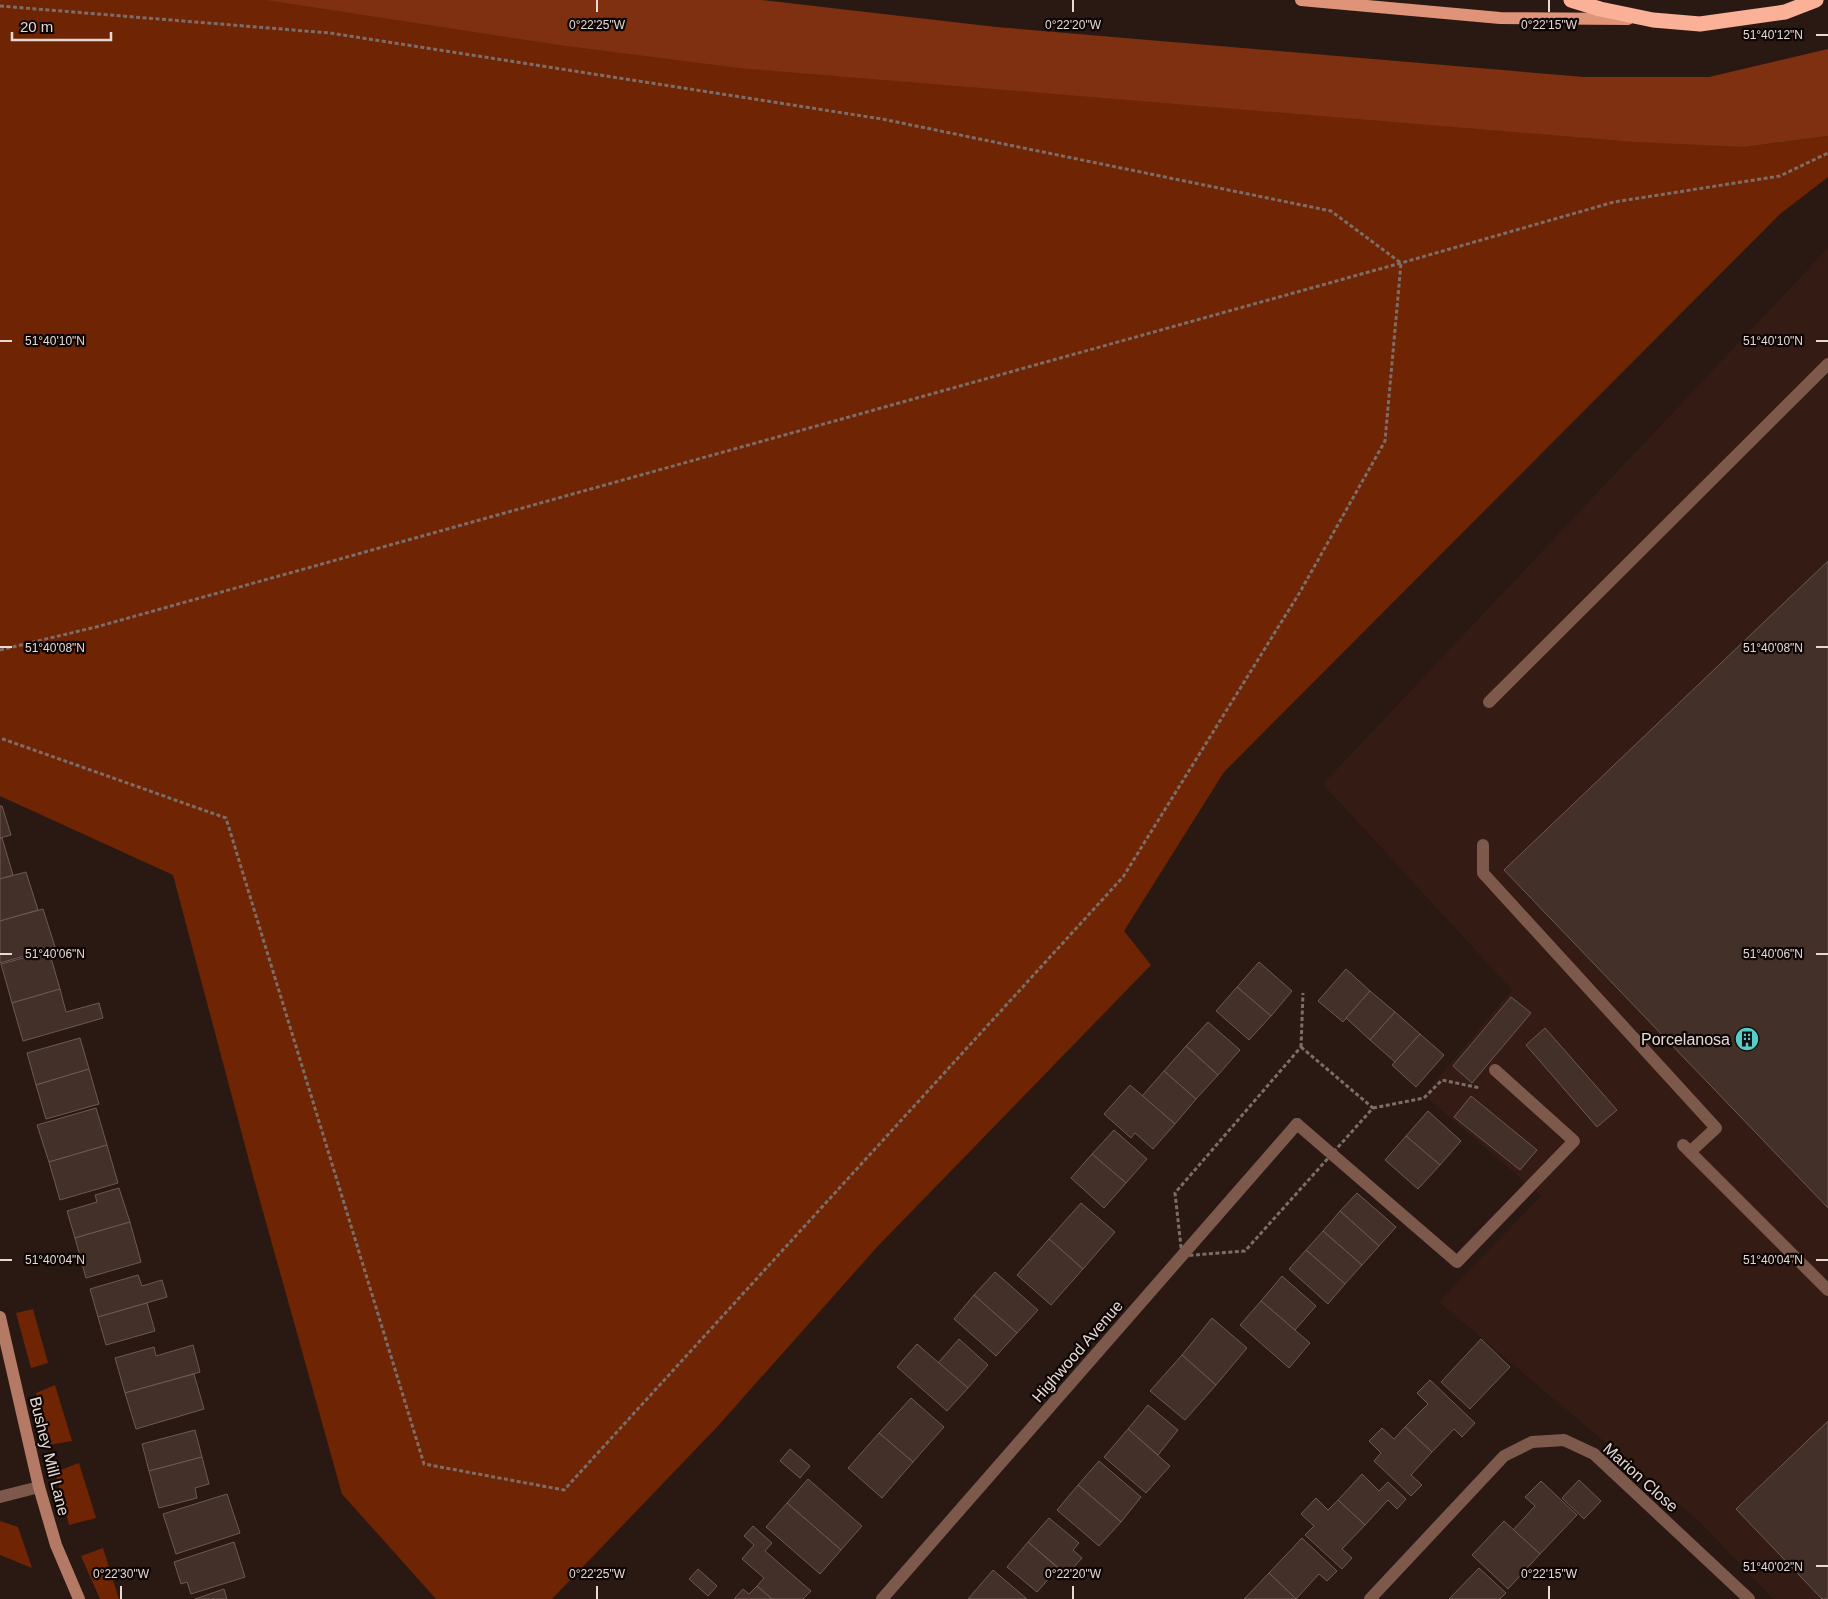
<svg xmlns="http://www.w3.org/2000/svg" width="1828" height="1599" viewBox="0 0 1828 1599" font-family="Arial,sans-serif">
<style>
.built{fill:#341c14}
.green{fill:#6f2403}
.forest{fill:#7e3010}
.building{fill:#423029;stroke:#6e5952}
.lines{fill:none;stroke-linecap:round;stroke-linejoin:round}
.path{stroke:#7c6d68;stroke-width:3;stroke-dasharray:4 2.5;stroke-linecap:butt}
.lane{stroke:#7d594c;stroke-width:12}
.street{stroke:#7d594c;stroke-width:12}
.secondary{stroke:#b47a66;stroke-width:12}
.primary{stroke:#df9379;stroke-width:12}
.highway{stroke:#fab197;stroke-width:15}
.ticks{fill:none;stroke:#e6d9d5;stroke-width:2}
.labels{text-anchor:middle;stroke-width:4.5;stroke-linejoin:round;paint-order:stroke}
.poi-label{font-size:16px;fill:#e6d9d5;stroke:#0d0604;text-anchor:end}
.street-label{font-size:16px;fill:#e6d9d5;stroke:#0d0604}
.ticks-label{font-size:12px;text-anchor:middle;fill:#e6d9d5;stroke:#0d0604;stroke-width:4.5;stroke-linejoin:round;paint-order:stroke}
</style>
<rect width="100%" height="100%" fill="#2a1913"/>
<path class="built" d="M1828,248V1599H1773L1700,1522L1439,1302L1541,1196L1424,1095L1512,990L1323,784Z"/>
<g class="green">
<path d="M0,0H271L1745,147L1828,136V177L1780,214L1224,772L1124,931L1151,965L877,1247L717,1427L552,1599H436L342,1494L255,1183L173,875L0,796Z"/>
<path d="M33,1309L48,1363L31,1368L16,1313Z"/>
<path d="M55,1385L72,1441L49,1445L36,1393Z"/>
<path d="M79,1463L96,1518L69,1525L55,1472Z"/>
<path d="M0,1521L18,1527L32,1568L0,1555Z"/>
<path d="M103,1548L119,1599H100L81,1556Z"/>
</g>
<path class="forest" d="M266,0H761L996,27L1584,77H1709L1828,49V136L1745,147L1636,142L739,68L559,45Z"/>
<g class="building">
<path d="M1828,561V1208L1504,870Z"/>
<path d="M0,806H2L11,835L0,838Z"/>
<path d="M0,838H2L13,875L0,879Z"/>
<path d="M26,872L38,910L0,921V879Z"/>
<path d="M43,909L55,947L0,963V921Z"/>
<path d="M49,951L60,989L12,1003L1,964Z"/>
<path d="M1259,962L1292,991L1271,1016L1237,987Z"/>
<path d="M1346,969L1370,991L1343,1022L1318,1001Z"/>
<path d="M1237,987L1271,1016L1249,1040L1216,1011Z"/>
<path d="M60,989L66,1012L99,1003L103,1018L23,1041L12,1003Z"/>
<path d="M1370,991L1395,1012L1370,1040L1346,1018Z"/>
<path d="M1511,997L1531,1013L1472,1083L1453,1066Z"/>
<path d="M1395,1012L1420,1034L1395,1062L1370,1040Z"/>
<path d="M1208,1022L1240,1050L1218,1075L1186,1046Z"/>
<path d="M1545,1028L1617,1110L1597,1127L1526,1045Z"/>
<path d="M1420,1034L1444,1055L1416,1087L1392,1065Z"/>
<path d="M80,1038L89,1069L36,1085L27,1053Z"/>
<path d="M1186,1046L1218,1075L1196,1099L1164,1071Z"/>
<path d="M89,1069L99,1104L46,1119L36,1085Z"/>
<path d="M1164,1071L1196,1099L1175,1124L1142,1096Z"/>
<path d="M1130,1085L1175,1124L1153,1149L1135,1133L1131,1138L1104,1114Z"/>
<path d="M1471,1096L1537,1150L1520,1170L1454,1117Z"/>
<path d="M96,1108L107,1145L49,1162L37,1125Z"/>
<path d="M1428,1111L1461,1141L1440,1165L1406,1136Z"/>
<path d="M1114,1130L1147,1159L1126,1183L1092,1154Z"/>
<path d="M1406,1136L1440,1165L1418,1189L1385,1160Z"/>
<path d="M107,1145L118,1183L60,1200L49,1162Z"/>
<path d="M1092,1154L1126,1183L1104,1208L1071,1178Z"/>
<path d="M119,1188L130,1222L75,1238L67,1211L97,1202L95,1195Z"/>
<path d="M1357,1193L1396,1227L1379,1246L1340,1211Z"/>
<path d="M1081,1203L1115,1232L1083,1269L1049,1239Z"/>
<path d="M1340,1211L1379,1246L1362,1265L1323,1231Z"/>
<path d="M130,1222L141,1262L86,1278L75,1238Z"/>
<path d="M1323,1231L1362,1265L1345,1284L1306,1250Z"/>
<path d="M1049,1239L1083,1269L1051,1305L1017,1275Z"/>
<path d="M1306,1250L1345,1284L1328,1304L1289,1269Z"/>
<path d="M995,1272L1038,1310L1017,1333L974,1295Z"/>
<path d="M138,1275L142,1286L162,1280L167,1297L98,1317L90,1289Z"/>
<path d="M1282,1276L1316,1306L1295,1330L1261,1301Z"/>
<path d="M974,1295L1017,1333L996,1356L954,1319Z"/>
<path d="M1261,1301L1310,1343L1289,1368L1240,1325Z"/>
<path d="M147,1303L155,1331L106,1345L98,1317Z"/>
<path d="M1212,1318L1247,1348L1216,1385L1182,1355Z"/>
<path d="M959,1339L988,1365L968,1388L938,1363Z"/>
<path d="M1481,1339L1510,1367L1470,1409L1441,1382Z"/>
<path d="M917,1344L968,1388L947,1411L897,1367Z"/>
<path d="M193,1345L200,1372L125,1393L115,1358L154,1347L156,1356Z"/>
<path d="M1182,1355L1216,1385L1185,1420L1150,1391Z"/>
<path d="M194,1374L204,1409L136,1429L125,1393Z"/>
<path d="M1430,1380L1475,1423L1462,1437L1454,1429L1432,1452L1405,1427L1428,1404L1417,1393Z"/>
<path d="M911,1398L944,1427L913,1462L879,1433Z"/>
<path d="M1148,1405L1178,1430L1158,1455L1128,1429Z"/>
<path d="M1828,1421V1599H1822L1736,1509Z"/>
<path d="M1405,1427L1432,1452L1411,1475L1422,1485L1411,1496L1374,1461L1381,1453L1369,1441L1382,1428L1394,1439Z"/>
<path d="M1128,1429L1170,1466L1146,1493L1104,1457Z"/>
<path d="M195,1430L202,1457L149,1471L142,1444Z"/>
<path d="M879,1433L913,1462L882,1498L848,1468Z"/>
<path d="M790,1449L810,1466L800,1478L780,1461Z"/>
<path d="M202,1457L209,1484L195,1488L197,1498L159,1508L149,1471Z"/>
<path d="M1099,1461L1141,1497L1121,1522L1078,1485Z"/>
<path d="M1362,1474L1379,1491L1388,1482L1406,1499L1397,1509L1388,1500L1365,1525L1338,1500Z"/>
<path d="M808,1479L862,1526L841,1550L787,1503Z"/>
<path d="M1579,1480L1601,1501L1584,1519L1562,1498Z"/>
<path d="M1541,1481L1577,1515L1540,1554L1513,1530L1535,1506L1525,1497Z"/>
<path d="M1078,1485L1121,1522L1099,1546L1057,1510Z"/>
<path d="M227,1494L240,1533L176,1554L163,1514Z"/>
<path d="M1316,1498L1328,1510L1338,1500L1365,1525L1342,1549L1352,1558L1342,1569L1305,1535L1314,1526L1301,1514Z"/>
<path d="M787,1503L841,1550L820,1574L766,1527Z"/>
<path d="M1049,1518L1079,1543L1073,1550L1082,1558L1067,1575L1028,1542Z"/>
<path d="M1504,1521L1540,1554L1508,1589L1472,1555Z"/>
<path d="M753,1526L772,1543L765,1551L811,1591L803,1599H772L757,1586L764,1578L742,1559L754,1545L744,1536Z"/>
<path d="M1302,1538L1337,1571L1327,1581L1319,1574L1296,1599L1269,1573Z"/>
<path d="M234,1542L245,1577L191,1594L187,1582L181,1584L174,1562Z"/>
<path d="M1028,1542L1058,1568L1037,1592L1007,1567Z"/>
<path d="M1479,1568L1506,1593L1500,1599H1449Z"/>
<path d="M698,1569L717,1586L708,1596L689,1579Z"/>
<path d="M993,1570L1027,1599H968Z"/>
<path d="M1269,1573L1296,1599H1244Z"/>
<path d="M757,1586L772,1599H734L743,1589L749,1594Z"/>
<path d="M224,1589L227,1599H195Z"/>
</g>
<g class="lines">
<g class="path">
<path d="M0,6L330,33L882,119L1331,211L1401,263L1385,441L1300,592L1123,877L564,1490L424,1464L226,818L0,738"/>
<path d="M0,650L96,627L1401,263L1614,202L1780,176L1828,153"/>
<path d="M1301,1047L1373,1108L1245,1251L1182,1256L1175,1193Z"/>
<path d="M1301,1047L1303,993"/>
<path d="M1373,1108L1424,1098L1442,1080L1480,1088"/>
</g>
<g class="lane">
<path d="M1489,702L1828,364"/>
<path d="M1483,845V873L1716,1128L1690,1152"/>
<path d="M1297,1124L1457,1262L1574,1141L1495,1070"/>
<path d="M1683,1145L1828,1290"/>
</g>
<g class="street">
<path d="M0,1497L39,1487"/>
<path d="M882,1599L1297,1124"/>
<path d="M1370,1599L1504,1456L1532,1442L1564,1440L1594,1454L1749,1599"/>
</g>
<path class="secondary" d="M0,1317L39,1487L56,1545L79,1599"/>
<path class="primary" d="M1301,0L1500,18L1628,19"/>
<path class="highway" d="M1571,0L1600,9L1653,20L1700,24L1785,12L1816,0"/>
</g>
<path class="ticks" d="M597,0V12M1073,0V12M1549,0V12M1816,35H1828M0,341H12M1816,341H1828M0,647H12M1816,647H1828M0,954H12M1816,954H1828M0,1260H12M1816,1260H1828M1816,1566H1828M121,1586V1599M597,1586V1599M1073,1586V1599M1549,1586V1599"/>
<defs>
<g id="building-disc" transform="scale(1.25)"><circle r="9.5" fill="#55cec5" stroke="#0d0604"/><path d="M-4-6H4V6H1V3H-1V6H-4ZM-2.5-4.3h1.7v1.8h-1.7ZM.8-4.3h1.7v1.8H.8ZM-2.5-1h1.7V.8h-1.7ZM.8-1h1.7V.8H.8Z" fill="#111"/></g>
</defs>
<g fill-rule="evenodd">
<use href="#building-disc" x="1747" y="1039"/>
</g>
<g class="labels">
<g class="poi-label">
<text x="1730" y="1045">Porcelanosa</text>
</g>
<g class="street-label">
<text transform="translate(1077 1351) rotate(-49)" y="6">Highwood Avenue</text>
<text transform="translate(50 1456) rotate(76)" y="6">Bushey Mill Lane</text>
<text transform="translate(1641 1477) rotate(42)" y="6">Marion Close</text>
</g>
</g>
<g class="ticks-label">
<text x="597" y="29">0°22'25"W</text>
<text x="1073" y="29">0°22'20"W</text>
<text x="1549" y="29">0°22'15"W</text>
<text x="1773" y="39">51°40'12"N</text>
<text x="55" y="345">51°40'10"N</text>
<text x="1773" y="345">51°40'10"N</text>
<text x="55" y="652">51°40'08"N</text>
<text x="1773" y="652">51°40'08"N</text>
<text x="55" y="958">51°40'06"N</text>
<text x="1773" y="958">51°40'06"N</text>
<text x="55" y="1264">51°40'04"N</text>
<text x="1773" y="1264">51°40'04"N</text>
<text x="1773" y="1571">51°40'02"N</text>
<text x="121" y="1578">0°22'30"W</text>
<text x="597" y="1578">0°22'25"W</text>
<text x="1073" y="1578">0°22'20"W</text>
<text x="1549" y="1578">0°22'15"W</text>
</g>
<path d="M12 32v8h99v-8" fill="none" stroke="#e6d9d5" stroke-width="2.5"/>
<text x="20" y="32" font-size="15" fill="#e6d9d5" stroke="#0d0604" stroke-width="4" paint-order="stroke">20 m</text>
</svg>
